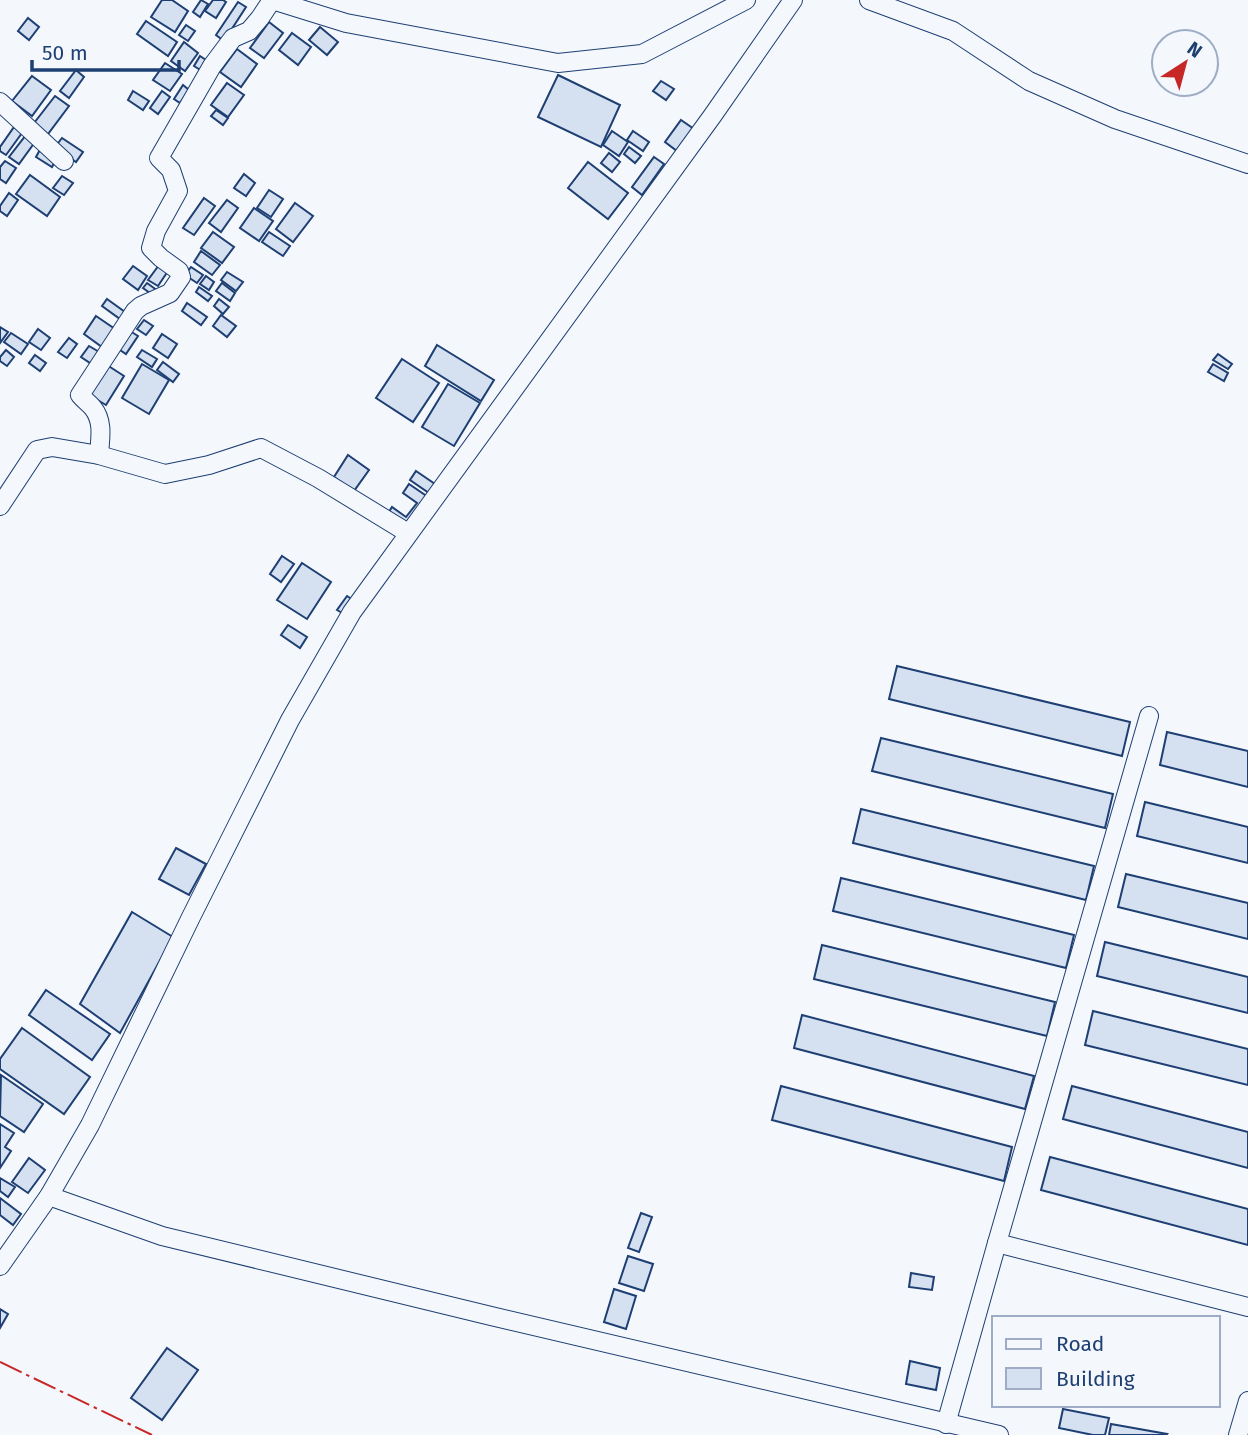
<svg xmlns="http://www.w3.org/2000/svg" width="1248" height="1435" viewBox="0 0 1248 1435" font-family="'Fira Sans',sans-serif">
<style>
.building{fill:#d5e0f0;stroke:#1d3f73;stroke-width:2}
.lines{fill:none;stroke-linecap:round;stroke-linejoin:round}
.street-casing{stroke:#1d3f73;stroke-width:20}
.street{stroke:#f4f7fb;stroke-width:18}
.power{stroke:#c62828;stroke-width:2;stroke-dasharray:24 5 3.5 5;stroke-linecap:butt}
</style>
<rect width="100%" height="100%" fill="#f4f7fb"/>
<g class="building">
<path d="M162,0H172L188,11L175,32L151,17Z"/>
<path d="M201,0L208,4L200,17L193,12Z"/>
<path d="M213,0H223L226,2L216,18L205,11Z"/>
<path d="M238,2L246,7L224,41L216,35Z"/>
<path d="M28,18L39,27L29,40L18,31Z"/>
<path d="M146,21L177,42L168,56L137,34Z"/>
<path d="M269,22L283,33L264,58L250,48Z"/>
<path d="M186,25L195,31L188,41L179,35Z"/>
<path d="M320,27L338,42L327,55L309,40Z"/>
<path d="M292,33L311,47L298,65L279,50Z"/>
<path d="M184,42L198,53L185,71L171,61Z"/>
<path d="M237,49L257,64L241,87L220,72Z"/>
<path d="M200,56L209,62L202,71L194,66Z"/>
<path d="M165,63L182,74L170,91L153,80Z"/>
<path d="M76,70L84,77L69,98L60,91Z"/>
<path d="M558,75L620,105L601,147L538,117Z"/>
<path d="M32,76L51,90L32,116L12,101Z"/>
<path d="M661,81L674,89L666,100L653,91Z"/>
<path d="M227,83L244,95L228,117L211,105Z"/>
<path d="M183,85L189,90L180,103L174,99Z"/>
<path d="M133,91L149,101L143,110L128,100Z"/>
<path d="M162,91L170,97L158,114L150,108Z"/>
<path d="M55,96L69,106L45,138L31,127Z"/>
<path d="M216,110L228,118L223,125L211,116Z"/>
<path d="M681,120L694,129L677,151L665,142Z"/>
<path d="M14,127L22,133L6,155L0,151V147Z"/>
<path d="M612,131L628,142L619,156L603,145Z"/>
<path d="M633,131L649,142L643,151L627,140Z"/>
<path d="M26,135L35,142L19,164L9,157Z"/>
<path d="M62,138L83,152L76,162L55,147Z"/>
<path d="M629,147L641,156L635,163L624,154Z"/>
<path d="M41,148L57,158L52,167L36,157Z"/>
<path d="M609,153L620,162L612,172L601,163Z"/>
<path d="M654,157L664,164L642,195L632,187Z"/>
<path d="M5,161L16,168L6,183L0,179V167Z"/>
<path d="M588,162L628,193L608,219L568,188Z"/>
<path d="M244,174L255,183L246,196L234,188Z"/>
<path d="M30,175L60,197L47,216L16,194Z"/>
<path d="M62,176L73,183L64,195L53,188Z"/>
<path d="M269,190L283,199L271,217L257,208Z"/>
<path d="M9,193L18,200L7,216L0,211V206Z"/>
<path d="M204,198L215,206L194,235L183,228Z"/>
<path d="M227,200L238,208L221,232L209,223Z"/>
<path d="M295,203L313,216L293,242L276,229Z"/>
<path d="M254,208L273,221L259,241L240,228Z"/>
<path d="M213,232L234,247L222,263L201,248Z"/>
<path d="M269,232L290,246L283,256L262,242Z"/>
<path d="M201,251L220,265L212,275L194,262Z"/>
<path d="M159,265L168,271L158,286L148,280Z"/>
<path d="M133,266L147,276L138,290L123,279Z"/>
<path d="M191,267L203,275L197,283L185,275Z"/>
<path d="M227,272L243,282L236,291L221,280Z"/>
<path d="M206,276L214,282L209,290L200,284Z"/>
<path d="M147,283L158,291L154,296L143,288Z"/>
<path d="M222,283L235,293L230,301L216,291Z"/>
<path d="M199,287L212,296L208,301L196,292Z"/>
<path d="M107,299L125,312L120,319L102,306Z"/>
<path d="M219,299L229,307L223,314L214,306Z"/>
<path d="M187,303L207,317L201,325L182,311Z"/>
<path d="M221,315L236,326L227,337L213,326Z"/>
<path d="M96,316L115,329L102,347L84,334Z"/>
<path d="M144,320L153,326L146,335L137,329Z"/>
<path d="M0,327L8,332L0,343Z"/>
<path d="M125,328L138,336L126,354L114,346Z"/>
<path d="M38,329L50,338L41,350L29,342Z"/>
<path d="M11,333L28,344L21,354L4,342Z"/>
<path d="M162,334L177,344L168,358L153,348Z"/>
<path d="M69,338L77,344L67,358L58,352Z"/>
<path d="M437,345L494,380L481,401L425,366Z"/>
<path d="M89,346L101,353L93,365L81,357Z"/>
<path d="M6,350L14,357L7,366L0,361V357Z"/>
<path d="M142,350L157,359L152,367L137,357Z"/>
<path d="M1218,354L1232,364L1228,369L1213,360Z"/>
<path d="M35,355L46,363L40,371L29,363Z"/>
<path d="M402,359L439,383L413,422L376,398Z"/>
<path d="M163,362L179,374L173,382L157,370Z"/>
<path d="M142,364L169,380L149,414L122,398Z"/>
<path d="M1213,364L1228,373L1224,381L1208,372Z"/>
<path d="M107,365L124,376L106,405L89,395Z"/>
<path d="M448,384L480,403L454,446L422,427Z"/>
<path d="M348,455L369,470L354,491L334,477Z"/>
<path d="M416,471L435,484L429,493L410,480Z"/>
<path d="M409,484L428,497L405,528L387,515L392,507L406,517L417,503L403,493Z"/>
<path d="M282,556L294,564L281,582L270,574Z"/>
<path d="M302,563L331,582L307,619L277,600Z"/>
<path d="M347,596L353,600L344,614L337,610Z"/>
<path d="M288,625L307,637L300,648L281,635Z"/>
<path d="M897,666L1130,722L1122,756L889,699Z"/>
<path d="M1167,732L1248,751V787L1160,765Z"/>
<path d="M881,738L1113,794L1105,828L872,771Z"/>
<path d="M1145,802L1248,827V863L1137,836Z"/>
<path d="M861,809L1094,866L1086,900L853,843Z"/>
<path d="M176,848L206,864L189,895L159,879Z"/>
<path d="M1126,874L1248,903V939L1118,907Z"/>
<path d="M841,878L1074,935L1066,968L833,911Z"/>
<path d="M132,912L173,937L120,1033L80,1004Z"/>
<path d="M1105,942L1248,977V1013L1097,976Z"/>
<path d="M822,945L1055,1002L1047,1036L814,979Z"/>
<path d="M46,990L110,1034L92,1060L29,1015Z"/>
<path d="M1093,1011L1248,1049V1085L1085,1045Z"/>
<path d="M802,1015L1034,1076L1025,1109L794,1048Z"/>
<path d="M22,1028L90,1077L64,1114L0,1069V1059Z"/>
<path d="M1,1075L43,1104L24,1132L0,1116Z"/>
<path d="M781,1086L1012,1147L1004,1181L772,1120Z"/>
<path d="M1072,1086L1248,1132V1168L1063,1119Z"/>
<path d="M0,1124L14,1133L5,1147L11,1151L0,1168Z"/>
<path d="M1050,1157L1248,1209V1245L1041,1190Z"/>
<path d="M29,1158L45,1170L28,1193L12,1182Z"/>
<path d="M0,1178L15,1187L8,1197L0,1191Z"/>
<path d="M0,1198L21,1214L13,1225L0,1215Z"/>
<path d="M641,1213L652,1217L639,1252L628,1248Z"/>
<path d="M628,1256L653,1264L644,1291L619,1283Z"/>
<path d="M911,1273L934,1277L932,1290L909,1287Z"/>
<path d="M614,1289L636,1296L626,1329L604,1322Z"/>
<path d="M0,1309L8,1314L0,1328Z"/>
<path d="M167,1348L198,1370L162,1420L131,1398Z"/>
<path d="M910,1361L940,1368L936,1390L906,1384Z"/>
<path d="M1063,1409L1109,1418L1105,1435H1093L1059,1428Z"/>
<path d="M1111,1424L1167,1434L1166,1435H1109Z"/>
</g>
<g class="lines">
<g class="street-casing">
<g id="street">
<path d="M272,0L346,23L558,63L642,54L746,0"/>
<path d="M869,0L953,31L1029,81L1115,119L1248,164"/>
<path d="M0,102L64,161"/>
<path d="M99,455C100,439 104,422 93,408C89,403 84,400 80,395L135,311L141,306L170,293L181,277L179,271L161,258L151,248L156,231L178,191L171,170L159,158L212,66L233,38L249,31L260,18L272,0"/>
<path d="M0,506L37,450L52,447L99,455L165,474L209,465L261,448L318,478L408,533"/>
<path d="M1149,716L997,1243L1248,1307"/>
<path d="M49,1196L162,1236L491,1316L999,1435"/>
<path d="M0,1266L49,1196L90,1125L191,917L290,720L352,612L713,115L793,0"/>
<path d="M946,1424L997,1243"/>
<path d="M1238,1435L1248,1401"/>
</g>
</g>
<use href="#street" class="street"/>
<path class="power" d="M0,1362L152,1435"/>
</g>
<rect x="992" y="1316" width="228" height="91" fill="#f4f7fb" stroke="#9eadc5" stroke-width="2"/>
<rect x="1006" y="1339" width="35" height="10" fill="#f4f7fb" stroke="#9eadc5" stroke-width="2"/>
<text x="1056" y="1351" font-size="21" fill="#1d3f73">Road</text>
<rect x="1006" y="1368" width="35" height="21" fill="#d5e0f0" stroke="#9eadc5" stroke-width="2"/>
<text x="1056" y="1386" font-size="21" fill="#1d3f73">Building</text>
<g transform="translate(1185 63) rotate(36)"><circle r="33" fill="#f4f7fb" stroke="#9eadc5" stroke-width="2"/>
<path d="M0-5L12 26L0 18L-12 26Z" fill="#c62828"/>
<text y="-10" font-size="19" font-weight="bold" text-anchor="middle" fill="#1d3f73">N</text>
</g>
<path d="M32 60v10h147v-10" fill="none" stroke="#1d3f73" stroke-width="3.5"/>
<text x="42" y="60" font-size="21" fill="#1d3f73" stroke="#f4f7fb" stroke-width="5" paint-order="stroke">50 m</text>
</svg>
